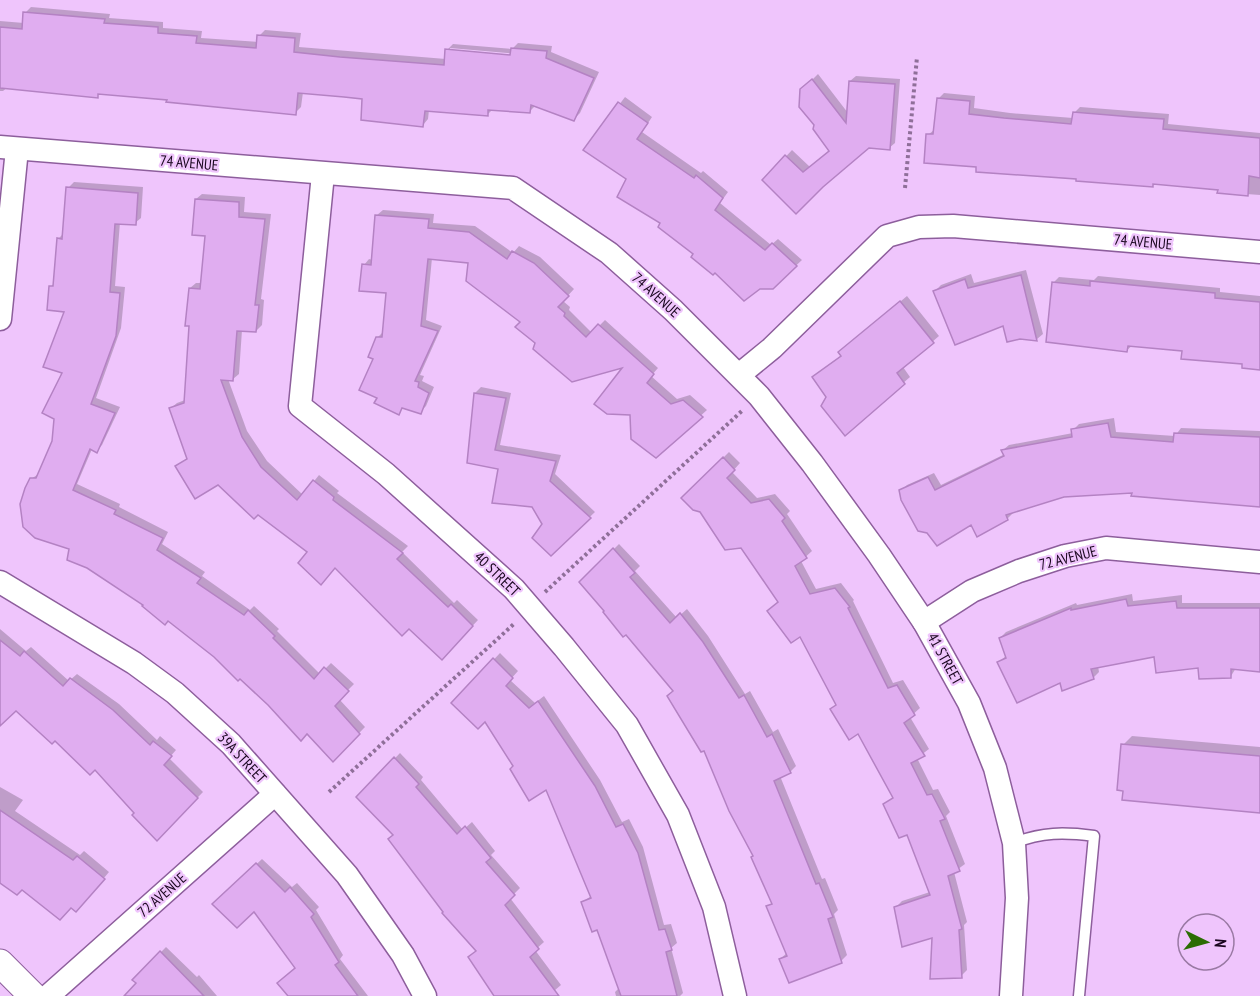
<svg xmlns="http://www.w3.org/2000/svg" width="1260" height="996" viewBox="0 0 1260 996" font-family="'PT Sans Narrow',sans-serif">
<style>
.shadow{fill:#0003;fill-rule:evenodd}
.building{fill:#e0adf0;stroke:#b482c3;stroke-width:1.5}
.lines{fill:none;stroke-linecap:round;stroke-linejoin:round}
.service-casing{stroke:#8d5e9c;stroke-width:13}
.minor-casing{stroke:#8d5e9c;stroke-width:25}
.tertiary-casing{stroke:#8d5e9c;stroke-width:29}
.path{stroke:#8f6f99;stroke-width:4;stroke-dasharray:3 3;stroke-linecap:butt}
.service{stroke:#fff;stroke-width:10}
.minor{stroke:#fff;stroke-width:22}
.tertiary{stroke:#fff;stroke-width:27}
.labels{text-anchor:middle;stroke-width:4.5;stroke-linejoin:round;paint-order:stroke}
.street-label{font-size:15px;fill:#19061e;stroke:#efc5fc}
</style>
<rect width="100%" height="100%" fill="#efc5fc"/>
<g class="shadow">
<path d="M31,7L110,14L109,18L163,22V28L202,31L201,38L258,42L259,36L265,30L301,33L299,47L446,59L447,50L453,44L512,49L518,43L552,46L551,52L599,72L580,113L574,119L536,105L530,111L493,109L487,115L429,110L428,119L423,125L364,97L303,92L301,107L295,113L168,98L100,93L97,96L8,87L3,91H0V21L24,23L25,13ZM450,48L518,54V57L450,51Z"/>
<path d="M818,74L848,113L850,81L856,76L900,79L895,143L889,148L869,147L822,186L764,180L792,150L810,167L830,150L816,125L802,90Z"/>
<path d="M944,93L975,96L974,108L1010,113L1073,118L1074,113L1080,107L1169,114L1168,124L1260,133V195L1219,192V189L1155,183L1152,186L978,166L928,135L935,129L938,99Z"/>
<path d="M625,97L652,117L642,132L701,173L703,171L728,192L720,203L771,245L778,239L802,260L772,288L695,254L662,223L628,179L585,150Z"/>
<path d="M74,182L143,187L141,218L135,223L120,222L115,286L125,287L121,328L96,398L120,407L102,445L96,451L92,449L77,484L120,504L119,507L168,532L162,544L205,572L202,576L250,610L254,606L279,629L277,631L320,674L331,663L354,684L339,699L365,727L333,760L307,732L269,704L215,656L70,548L31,479L40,473L53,442L64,372L66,310L51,287L55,282L58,239L64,233L68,188Z"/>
<path d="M202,194L245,197L244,212L271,214L261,299L264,300L262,325L256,331L242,330L239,374L233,379H228L247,431L267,461L303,495L319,475L339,491L337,493L408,546L402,552L454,603L457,600L478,620L442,658L409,626L336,567L309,551L218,483L177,467L188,458L171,408L177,403L185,400L191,325L190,288L196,283H202L207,234L196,199Z"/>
<path d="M383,210L434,214L433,223L475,226L513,253L519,246L540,257L574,289L563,301L570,307L569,310L592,333L605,320L658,368L651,376L677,399L690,395L707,410L656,456L626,366L537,343L522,322L470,261L432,258L426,320L442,326L420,375L424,376L422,381L434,387L426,406L420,412L404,407L398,413L375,358L377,338L384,331L387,292L364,265L369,259L373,260L377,215Z"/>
<path d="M1026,270L1043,334L1037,339L1020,337L1004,324L935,291L941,285L971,274L974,283Z"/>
<path d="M1098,276L1220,288V292L1260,296V368L1244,363L1183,350L1133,345L1127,350L1053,283L1059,277L1094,280Z"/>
<path d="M907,296L939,336L903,367L910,377L845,434L828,397L814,377L842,355L846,347Z"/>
<path d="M481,387L511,393L500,445L561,455L555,474L595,512L551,554L543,524L533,506L500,467L475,393Z"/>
<path d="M1114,418L1116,432L1175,436L1181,428L1260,431V505L1133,491L1063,495L1012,511L1013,513L1007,519L972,523L901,491L907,485L934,473L941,485L1005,454L1003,450L1009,445L1073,433V430L1079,424Z"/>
<path d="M729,452L740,463L732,472L757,498L775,494L790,511L787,514L812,551L801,561L816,589L841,583L854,600L853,601L893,683L903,680L920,708L910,717L929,749L917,758L933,790L938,789L950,812L946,816L965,864L954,872L967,922L964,925L967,970L961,976L933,936L896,907L902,901L930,892L908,833L885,804L894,797L859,732L831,709L837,704L801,635L742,547L701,511L683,498Z"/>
<path d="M619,544L640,566L635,571L677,618L687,609L708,636L745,694L750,691L773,732L778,729L796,766L790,772L780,776L822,879L825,878L838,910L834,914L847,955L841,961L780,959L787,953L768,906L773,902L755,856L705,748L675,691L581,582Z"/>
<path d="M1132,594L1133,601L1182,595V603H1260V670L1236,668L1231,676L1199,666L1156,656L1098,666L1099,672L1093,678L1061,681L999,662L1007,655L1000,638L1006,632L1076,603L1077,605Z"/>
<path d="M0,629L26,651L31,647L69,681L77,674L119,704L157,740L160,736L176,750L169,758L203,792L157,839L95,768L16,709L0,716Z"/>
<path d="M500,653L518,671L510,680L535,703L544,696L600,780L622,822L629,819L643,847L664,925L671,924L677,943L671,948L683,993L680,996H616L615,992L620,987L598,928L583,902L591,896L546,787L515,766L485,720L453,703Z"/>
<path d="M1132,736L1260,747V811L1123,745Z"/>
<path d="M400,753L423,777L421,780L463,830L472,822L495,851L491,855L520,888L510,898L544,942L535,950L561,985L548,996H496L478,950L395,835L358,797Z"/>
<path d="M0,787L23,800L15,811L80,855L84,851L109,872L82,904L0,881Z"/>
<path d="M262,859L292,887L297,883L319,907L316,910L343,955L340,959L368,996H290L296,967L254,909L214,904Z"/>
<path d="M166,947L197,977L199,975L217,996H126L139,983L134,980Z"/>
</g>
<g class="building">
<path d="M23,12L105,19L104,23L158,27V33L197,36L196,43L256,48L257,35L295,38L294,52L340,57L444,65L445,49L510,55L511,48L547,51L546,58L594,78L574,121L531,105L530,113L488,110V116L425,111L423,127L361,120L362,99L344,97L298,93L296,115L166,102L167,100L98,94V98L0,88V27L22,29Z"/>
<path d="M812,79L846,123L849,81L895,84L890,150L869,148L823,187L796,214L762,180L785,155L803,172L829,151L813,129L814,125L799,107L800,89Z"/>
<path d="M937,98L970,101L969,114L1004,118L1071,124L1073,112L1133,117L1164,119L1163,129L1260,138V178L1249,176L1248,196L1217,193L1218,190L1153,184V187L1076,181V179L976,172V167L924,163L926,134H933Z"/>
<path d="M618,102L648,123L637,139L694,178L696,175L723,198L715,210L765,250L772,243L797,266L773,289H760L744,301L715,273L713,275L691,257L693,254L658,227L660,223L617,197L626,179L583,150Z"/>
<path d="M66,187L138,193L136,225L115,224L110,292L120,293L116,336L91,404L115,413L97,453L90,449L73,490L116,510L114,514L163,538L157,550L201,578L197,583L244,615L248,610L275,636L273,638L314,679L324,667L349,691L335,706L360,734L333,762L307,734L301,741L268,705L240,679L238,681L214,657L168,621L165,625L142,606L143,605L87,568L67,560L69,549L35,538L23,527L20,504L25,488L30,478H36L52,441L54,419L42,413L62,373L43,367L64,312L47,310L49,286H53L57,238L62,239Z"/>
<path d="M195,199L239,202V217L265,219L255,305H259L256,332L237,331L233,381L221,380L242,437L261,467L297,500L313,480L334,497L333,500L403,553L397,559L448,607L451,604L473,626L442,660L409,629L402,636L335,568L321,585L298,563L307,552L258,515L254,519L218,485L195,499L175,466L187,459L169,408L184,403L189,326H185L189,288L200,289L205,236L192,235Z"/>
<path d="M375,215L429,219L428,228L469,232L507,259L512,251L534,263L569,296L558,307L565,313L564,316L586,337L598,324L654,374L647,383L671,404L683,400L703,417L656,458L631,439L630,415L607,414L594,404L622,368L572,382L533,349L535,343L515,327L520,322L466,281L468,263L428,259L421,326L438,331L415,381L419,382L418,387L429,393L421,414L402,408L399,415L374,403L377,398L359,390L373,359L368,357L376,337H382L386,293L359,291L362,264L371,265Z"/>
<path d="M1021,275L1037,341L1020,339L1007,342L1003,326L955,345L933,291L965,279L968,288Z"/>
<path d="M1090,281L1215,293V298L1260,302V370L1242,368V364L1181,359L1182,351L1128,346L1127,352L1046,342L1052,282L1090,286Z"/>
<path d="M900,301L934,343L897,373L905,384L845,436L821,406L826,397L812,377L841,356L838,352Z"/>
<path d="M474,393L506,398L495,450L556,461L550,481L591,518L551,556L532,538L542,524L532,507L492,503L498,469L467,463Z"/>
<path d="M1108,423L1111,437L1173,442L1174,433L1260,437V507L1131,496L1132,493L1064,497L1006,515L1008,520L977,537L971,525L937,546L927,533L918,531L901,500L899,490L928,477L935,490L1004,456L1001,450L1072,437L1071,429Z"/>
<path d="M723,457L735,470L727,478L751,503L769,499L785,518L782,521L807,558L795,566L810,594L835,588L850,607L848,608L888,688L897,685L915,715L904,723L925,756L911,763L927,795L932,794L945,819L940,821L960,871L948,876L962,929L959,930L962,978L930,979L932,938L902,947L894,907L930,895L907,835L899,838L883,804L893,798L858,734L849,740L830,709L836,705L800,637L791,643L767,611L778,602L741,548L725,550L700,512L693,510L681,498Z"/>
<path d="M613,548L635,573L630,577L670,623L680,613L703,642L739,698L744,695L767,737L772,734L791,773L774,781L816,884L819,883L833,917L828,919L842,963L789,983L779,959L787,956L766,906L772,904L751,857L753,856L729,811L704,751L701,752L667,696L673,691L626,635L623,637L603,612L604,611L579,582Z"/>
<path d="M1126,599L1128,606L1176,601L1177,608H1260V672L1231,669V678L1199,679L1198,668L1156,673L1154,657L1091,669L1094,679L1062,691L1060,683L1017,703L997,662L1006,658L999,638L1071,608V610Z"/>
<path d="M0,640L20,656L24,651L63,686L70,678L113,710L150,745L153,741L172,756L164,765L198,798L157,841L132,815L134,813L95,770L90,775L55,741L52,744L16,711L0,726Z"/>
<path d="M493,658L513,678L506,686L529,708L538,701L595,786L616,827L623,824L638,853L659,930L665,929L672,950L666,952L677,996H621L597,930L592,932L581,902L591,898L546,790L529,801L510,769L513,766L485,722L478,729L451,703Z"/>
<path d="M1121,744L1260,756V813L1122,800L1123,791L1117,790Z"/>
<path d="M394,757L419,784L416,787L457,834L465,826L491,858L486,862L515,895L505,905L539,949L530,957L559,996H494L468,957L476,951L442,913L443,912L388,839L393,835L356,797Z"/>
<path d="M0,810L73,860L77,856L105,879L76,912L71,908L60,920L22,890L17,895L0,883Z"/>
<path d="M256,863L285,892L290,887L314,914L311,917L339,962L335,965L358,996H288L277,983L295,968L254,912L237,928L212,904Z"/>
<path d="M160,951L204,996H124L136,983L132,980Z"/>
</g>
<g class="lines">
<g class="service-casing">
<path id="service" d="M1014,843C1042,832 1064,832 1094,836L1079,996"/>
</g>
<g class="minor-casing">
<g id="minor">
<path d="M0,147L513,188L609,253L673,310L759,396L812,463L879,555L924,622L969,703L995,768L1014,843L1017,898L1011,996"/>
<path d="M323,174L300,406L386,474L514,589L564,647L627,725L678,815L714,907L735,996"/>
<path d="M0,319L17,149"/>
<path d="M739,375L772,348L887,236L919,227L953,226L1260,252"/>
<path d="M0,582L134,663L175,693L231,744L347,875L403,955L425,996"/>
<path d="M924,622L972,591L1019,571L1065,556L1106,548L1260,562"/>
<path d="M48,996L275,794"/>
</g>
</g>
<g class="tertiary-casing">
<path id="tertiary" d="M0,963L33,996"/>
</g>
<g class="path">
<path d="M905,188L917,57"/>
<path d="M545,592L743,410"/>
<path d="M329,792L515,623"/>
</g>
<use href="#service" class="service"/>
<use href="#minor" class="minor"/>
<use href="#tertiary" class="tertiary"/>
</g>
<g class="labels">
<g class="street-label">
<text transform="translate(189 163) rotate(5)" y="5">74 AVENUE</text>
<text transform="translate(1143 242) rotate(5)" y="5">74 AVENUE</text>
<text transform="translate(656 295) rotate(42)" y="5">74 AVENUE</text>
<text transform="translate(1068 558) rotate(-14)" y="5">72 AVENUE</text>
<text transform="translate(497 574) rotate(44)" y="5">40 STREET</text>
<text transform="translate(945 659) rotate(61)" y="5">41 STREET</text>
<text transform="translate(242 758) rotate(47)" y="5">39A STREET</text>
<text transform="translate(162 895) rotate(-41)" y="5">72 AVENUE</text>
</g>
</g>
<g transform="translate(1206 942) rotate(95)"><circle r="28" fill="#efc5fc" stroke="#9979a3" stroke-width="1.5"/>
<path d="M0-4.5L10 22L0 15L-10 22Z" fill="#2b6d03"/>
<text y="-9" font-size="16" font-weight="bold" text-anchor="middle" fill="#19061e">N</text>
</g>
</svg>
